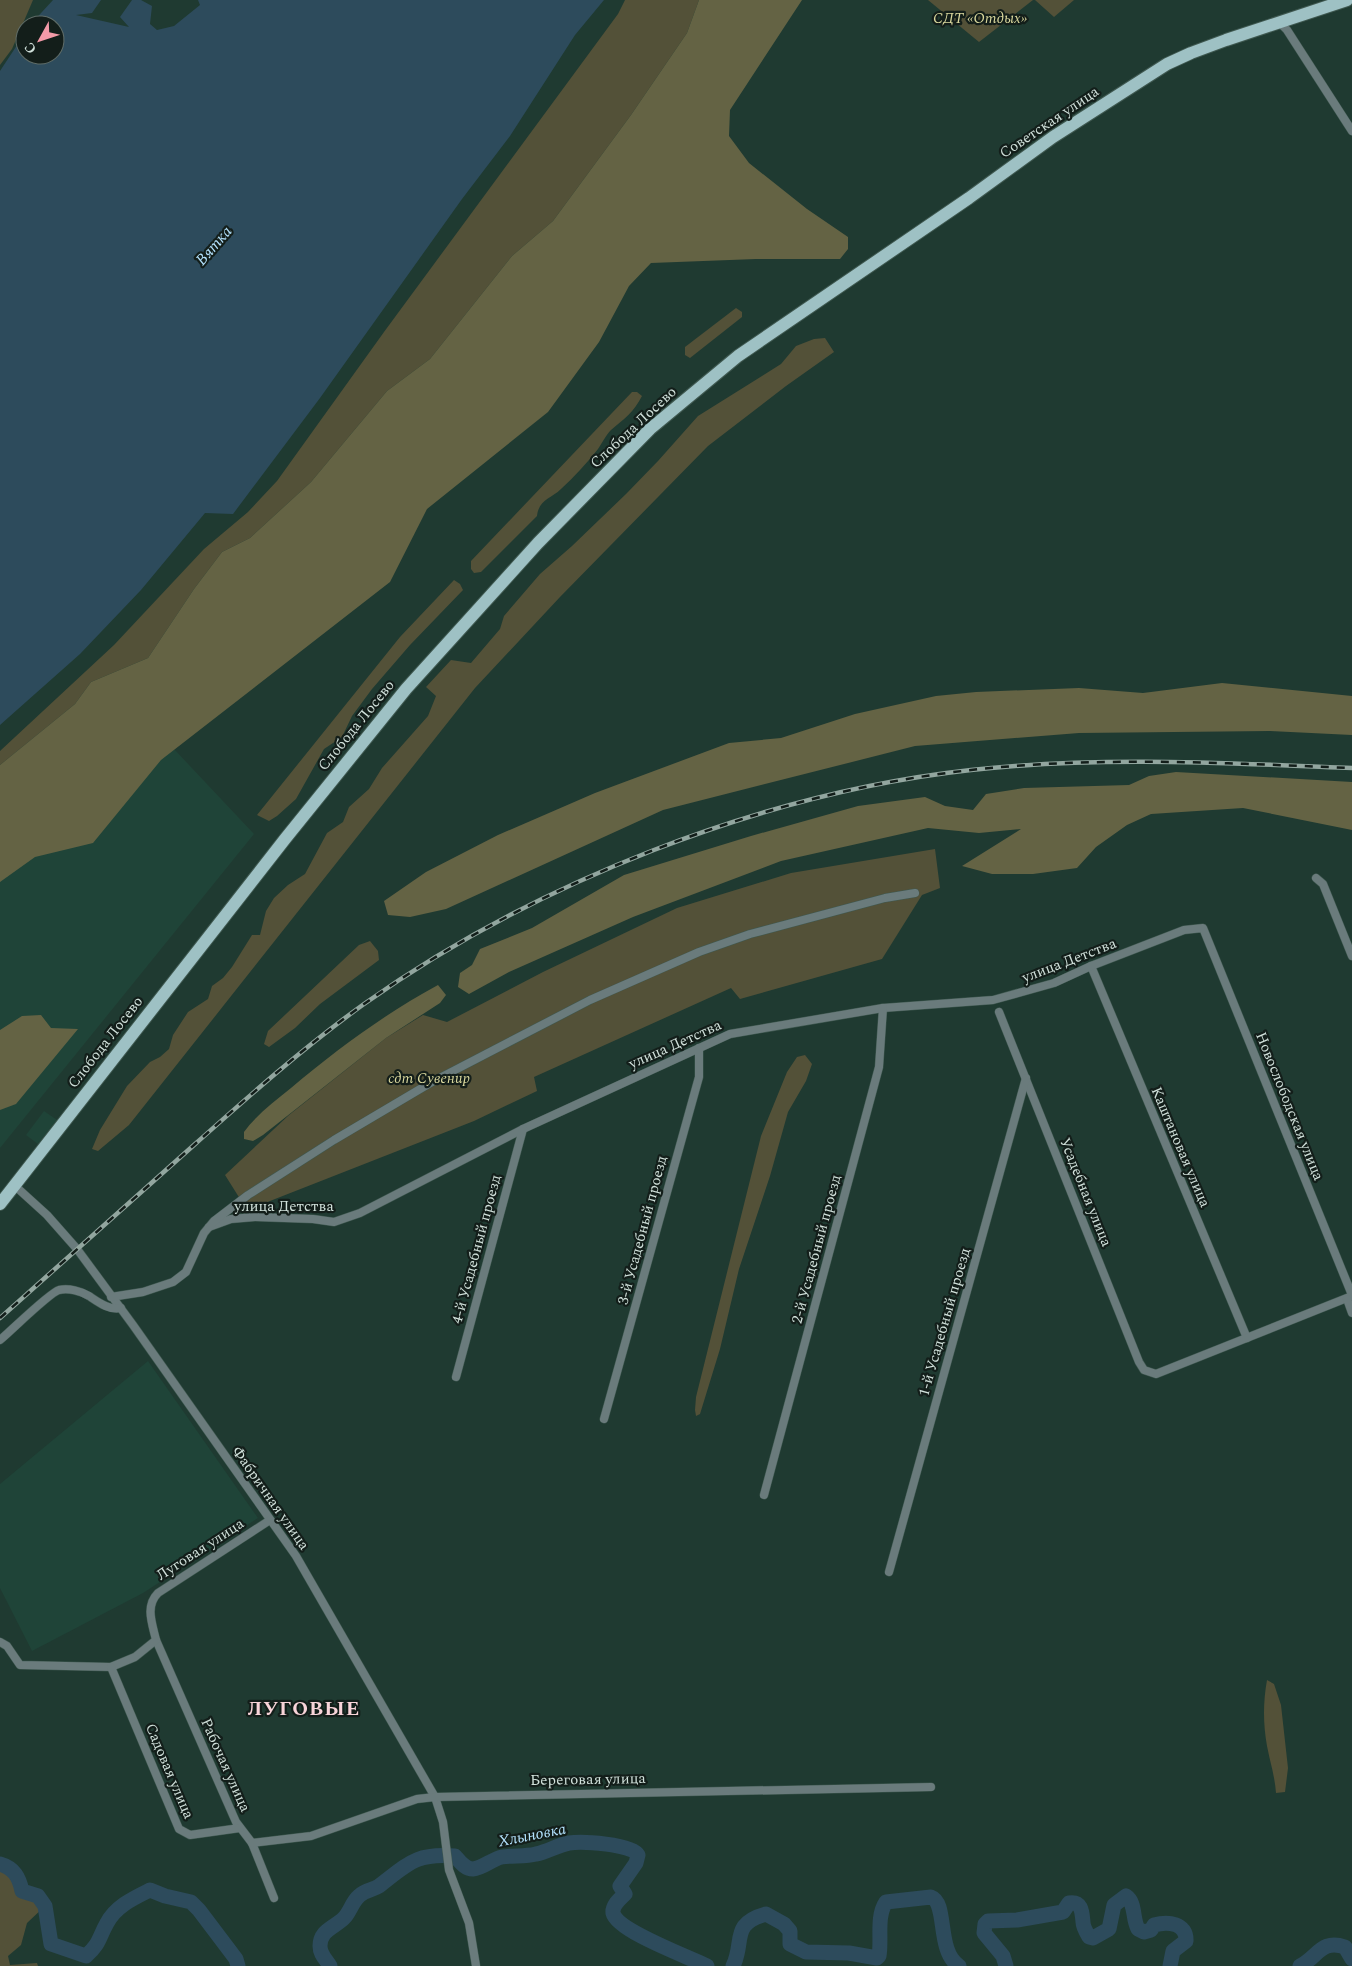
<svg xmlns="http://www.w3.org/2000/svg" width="1352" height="1966" viewBox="0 0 1352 1966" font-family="Spectral,serif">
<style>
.built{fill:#1f4438}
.green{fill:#535138}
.forest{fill:#646344}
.water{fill:#2d4b5c}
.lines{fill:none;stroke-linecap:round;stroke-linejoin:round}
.river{stroke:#2d4b5c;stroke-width:15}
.street-casing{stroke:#3f5850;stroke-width:9}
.primary-casing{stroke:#3f5850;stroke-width:14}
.street{stroke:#6a7b7c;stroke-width:8}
.primary{stroke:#9ec1c4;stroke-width:12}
.rail-casing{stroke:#92a69f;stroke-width:4.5}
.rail{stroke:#131e1a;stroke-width:2.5;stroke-dasharray:8;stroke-linecap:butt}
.labels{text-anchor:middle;stroke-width:4.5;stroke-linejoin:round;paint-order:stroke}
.park-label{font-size:15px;font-style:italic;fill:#dad89e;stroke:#131e1a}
.street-label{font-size:15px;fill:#d1e1db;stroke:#131e1a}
.water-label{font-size:16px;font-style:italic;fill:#b3e1fc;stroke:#131e1a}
.district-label{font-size:20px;font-weight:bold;letter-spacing:1px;fill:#f8d4d9;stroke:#131e1a}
</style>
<rect width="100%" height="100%" fill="#1f3a31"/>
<g class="built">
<path d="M109,680L254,834L0,1148V770Z"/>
<path d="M44,1111L57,1120L38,1144L26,1135Z"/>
<path d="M148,1361L258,1518L143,1593L32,1651L0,1588V1484Z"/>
</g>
<g class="green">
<path d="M0,0H33L12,49L0,65Z"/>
<path d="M625,0H699L687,33L631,115L553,221L512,256L430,359L387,391L311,482L250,538L222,552L194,589L148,658L91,682L75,704L0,765V751L114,645L204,549L248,512L277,481L384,332L618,14Z"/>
<path d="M928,0H1033L979,42Z"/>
<path d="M1035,0H1074L1054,17Z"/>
<path d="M736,308L742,312V317L690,358L685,355V347Z"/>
<path d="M825,338L834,352L786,386L708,446L560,597L475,688L129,1125L98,1151L92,1149L100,1130L127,1086L150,1062L160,1057L169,1049L173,1035L188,1012L208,999L212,986L223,978L232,967L252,935H260L266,911L274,898L288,885L305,874L327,833L343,822L349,807L369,789L382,768L428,716L436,696L426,687L451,660L471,663L500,629L504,616L540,574L572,546L626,494L658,461L698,416L781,364L796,346L814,339Z"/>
<path d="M632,392H637L642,396C634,412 624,419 611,430C606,435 602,443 598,449C587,463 574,477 561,489C551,499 539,499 537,516L481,572L474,573L471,569V561Z"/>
<path d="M454,580L460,584L463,590L410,645L372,689L352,716L342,737L324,749L296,799L277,816L269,821L257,815L400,637Z"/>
<path d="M935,849L940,888L922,895L882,959L740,999L731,988L534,1077L537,1091L474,1121L247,1210L225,1175L289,1115L386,1038L423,1015L447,1022L543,972L677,908L791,873Z"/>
<path d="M370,941L378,951L379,960L320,1004L295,1028L269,1047L264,1044L268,1031L359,945Z"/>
<path d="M805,1055L812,1064L806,1081L788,1112L770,1176L739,1269L720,1349L700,1414L696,1416L695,1410L696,1397L761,1136L787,1072L797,1057Z"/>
<path d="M1267,1680L1274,1684L1281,1705L1288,1768L1285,1792L1276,1793C1275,1777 1270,1762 1267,1746C1263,1724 1263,1702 1267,1680Z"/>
<path d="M0,1861L1,1863C15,1869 18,1876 22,1891L38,1896L45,1906L27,1923L21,1945L8,1956L10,1965L37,1963L38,1966H0Z"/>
</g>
<g class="forest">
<path d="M699,0H802L730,110L729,136L749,163L807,209L848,237V249L840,259H756L651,263L629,286L599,342L548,412L427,509L390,582L161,760L93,843L35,857L0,882V765L75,704L91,682L148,658L194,589L222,552L250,538L311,482L387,391L430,359L512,256L553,221L631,115L687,33Z"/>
<path d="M1222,683L1352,696V735L1270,731L1079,733L915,746L663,810L446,909L410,917L388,915L384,901L426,872L498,835L595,793L729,743L781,738L855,714L936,696L976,692L1079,688L1143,693Z"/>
<path d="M1176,772L1352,782V830L1243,808L1151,814L1127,825L1096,847L1077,868L1033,874H992L962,866L1021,829L979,833L928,828L781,861L633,917L509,972L469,994L458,987L460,973L472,965L480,949L532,928L624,875L751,836L858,806L925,797L945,806L973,810L986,794L1024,788L1129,785L1149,776Z"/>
<path d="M438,985L446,995L440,1003L386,1038L263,1135L253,1141L244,1139V1132C256,1115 274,1102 291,1088C336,1050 386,1013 438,985Z"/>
<path d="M41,1015L51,1028L78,1029L16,1104L0,1110V1030L22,1016Z"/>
</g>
<path class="water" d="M53,0H101L92,13L76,15L129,27L120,17L132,0H141L152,6L150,24L157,30L174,26L200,5L198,0H604L575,35L510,136L462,199L320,398L233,514L205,513L141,590L80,654L0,725V71L25,33V55H55V25H30Z"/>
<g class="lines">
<g class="river">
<path d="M0,1864C14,1868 19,1877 22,1891L38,1896L45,1906L51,1944L86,1956C100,1944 99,1937 107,1923C116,1906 134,1898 150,1890L165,1896L191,1902L199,1910L236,1959L238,1966"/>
<path d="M330,1966C326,1959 320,1955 320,1946C320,1930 334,1928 344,1918C350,1912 352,1902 359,1896C365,1890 373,1890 379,1886C409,1863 416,1853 455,1856C460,1862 465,1869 473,1869C483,1868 492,1859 502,1857C513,1855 525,1857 536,1854C547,1852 558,1845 569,1843C582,1841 632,1844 638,1855L636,1863L620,1886L625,1894C620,1899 612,1905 613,1913C617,1931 689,1957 707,1966"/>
<path d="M733,1966C745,1941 730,1924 766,1914L784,1924L790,1931V1944L806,1952L849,1953L877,1958L879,1956C882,1939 876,1917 886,1902L931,1897C948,1903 936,1951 959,1966"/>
<path d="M1006,1966L1003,1956L984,1933L985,1924L988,1921L1017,1920L1063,1912L1069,1903C1082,1901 1082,1912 1083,1922C1083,1927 1086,1932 1089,1937L1093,1938L1109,1929L1114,1905L1126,1896C1136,1903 1132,1918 1138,1929L1144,1932L1151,1930L1154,1925C1168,1921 1187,1923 1186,1941L1173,1951L1170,1966"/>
<path d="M1300,1966C1318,1957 1321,1939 1345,1947L1352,1959"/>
</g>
<g class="street-casing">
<g id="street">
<path d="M1280,23L1287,30L1352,131"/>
<path d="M1316,878L1323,884L1352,956"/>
<path d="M1091,966L1247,1338"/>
<path d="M999,1012L1139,1362L1144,1370L1156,1374L1352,1296"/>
<path d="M14,1185L47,1215L77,1249L133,1325L296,1556L435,1797L443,1822L449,1870L469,1923L476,1966"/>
<path d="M209,1227L231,1219L255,1217L313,1219L334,1222L360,1213L523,1129L730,1034L883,1008L993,1000L1054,983L1091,966L1184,930L1203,928L1352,1295"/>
<path d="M111,1297L143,1292L173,1282L186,1272L204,1233L214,1221L248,1195L334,1140L432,1082L590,1000L699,952L750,934L885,898L915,893"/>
<path d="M1347,1299L1352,1313"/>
<path d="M0,1340C11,1331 49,1293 59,1290C69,1288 81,1291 89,1296C98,1302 110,1311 121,1308"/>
<path d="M456,1377L523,1129"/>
<path d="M604,1419L699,1077V1048"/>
<path d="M764,1495L879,1067L883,1008"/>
<path d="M889,1572L1026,1078"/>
<path d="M156,1640L236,1822L252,1843L274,1898"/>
<path d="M0,1642L7,1646L20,1665L111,1667L135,1657L156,1640C152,1623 145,1606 158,1593L270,1520"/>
<path d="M111,1667L179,1829L190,1835L240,1828"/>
<path d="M252,1843L311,1836L417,1799L435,1797L931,1787"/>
</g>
</g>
<g class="primary-casing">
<path id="primary" d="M0,1204L285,839L406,689L538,543L650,429L738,356L969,198L1053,137L1167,64L1191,53L1226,40L1347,0"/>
</g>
<use href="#street" class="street"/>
<use href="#primary" class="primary"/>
<g class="rail-casing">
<path id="rail" d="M0,1318C64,1261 129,1203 194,1145C249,1096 304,1047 364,1004C535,883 762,793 971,770C1097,756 1225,763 1352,768"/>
</g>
<use href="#rail" class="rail"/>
</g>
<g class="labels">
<g class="park-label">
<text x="980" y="23">СДТ «Отдых»</text>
<text x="429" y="1083">сдт Сувенир</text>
</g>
<g class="street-label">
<text transform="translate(1049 122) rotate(-34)" y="5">Советская улица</text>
<text transform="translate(633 427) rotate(-43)" y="5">Слобода Лосево</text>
<text transform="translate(356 725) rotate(-51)" y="5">Слобода Лосево</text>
<text transform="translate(1069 960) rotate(-21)" y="5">улица Детства</text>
<text transform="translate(105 1042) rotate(-52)" y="5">Слобода Лосево</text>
<text transform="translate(675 1044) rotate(-24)" y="5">улица Детства</text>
<text transform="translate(1290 1106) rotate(68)" y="5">Новослободская улица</text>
<text transform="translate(1181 1147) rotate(67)" y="5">Каштановая улица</text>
<text transform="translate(1086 1192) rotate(68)" y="5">Усадебная улица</text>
<text x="284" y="1211">улица Детства</text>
<text transform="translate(642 1230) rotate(-75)" y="5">3-й Усадебный проезд</text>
<text transform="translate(476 1249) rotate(-75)" y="5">4-й Усадебный проезд</text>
<text transform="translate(816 1249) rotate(-75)" y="5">2-й Усадебный проезд</text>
<text transform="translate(944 1322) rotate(-74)" y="5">1-й Усадебный проезд</text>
<text transform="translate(271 1498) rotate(55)" y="5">Фабричная улица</text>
<text transform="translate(200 1549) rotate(-33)" y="5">Луговая улица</text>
<text transform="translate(226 1765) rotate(66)" y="5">Рабочая улица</text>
<text transform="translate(170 1771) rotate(67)" y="5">Садовая улица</text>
<text transform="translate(588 1779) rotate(-1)" y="5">Береговая улица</text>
</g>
<g class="water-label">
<text transform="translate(213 245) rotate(-49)" y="6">Вятка</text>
<text transform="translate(532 1834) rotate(-11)" y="6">Хлыновка</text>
</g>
<g class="district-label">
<text x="304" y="1715">ЛУГОВЫЕ</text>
</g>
</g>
<g transform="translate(40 40) rotate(230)"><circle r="24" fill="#131e1a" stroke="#5f6c67"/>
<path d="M0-4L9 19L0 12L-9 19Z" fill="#f39aa8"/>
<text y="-8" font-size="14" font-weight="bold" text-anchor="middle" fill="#d1e1db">С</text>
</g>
</svg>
